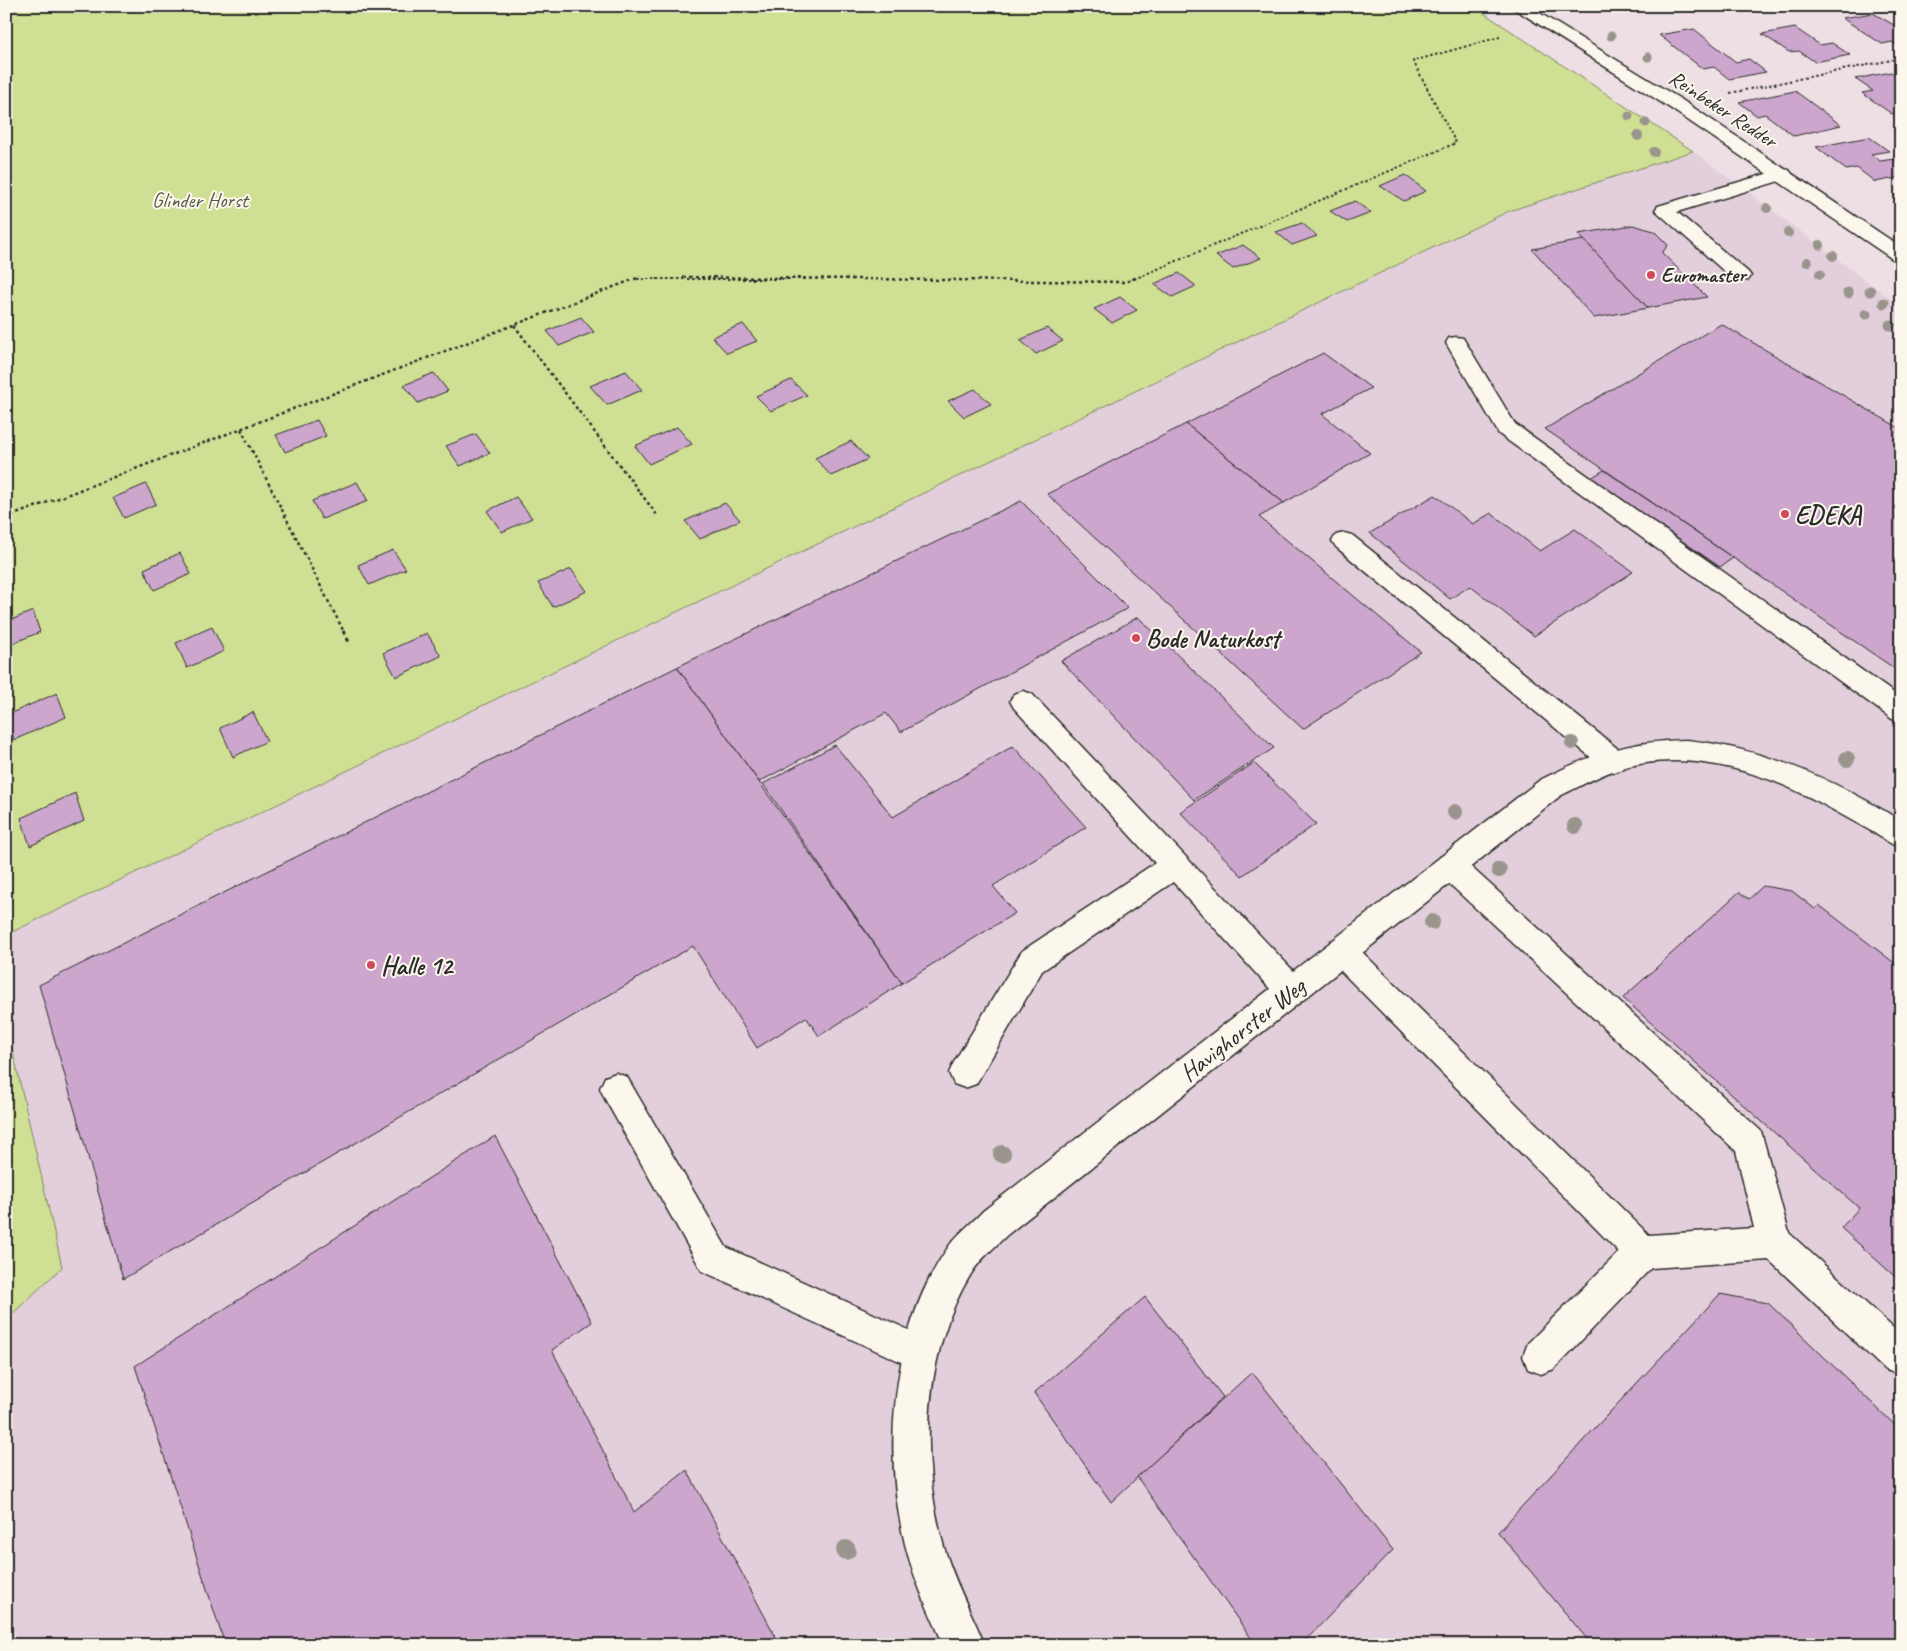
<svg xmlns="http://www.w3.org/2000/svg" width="1907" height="1651" viewBox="0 0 1907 1651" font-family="Caveat,sans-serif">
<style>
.built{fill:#e3cedc}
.green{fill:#cfe094;stroke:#7d8660}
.building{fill:#cca6cd;stroke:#2b2b2b}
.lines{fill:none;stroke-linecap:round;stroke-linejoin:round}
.service-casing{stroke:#2b2b2b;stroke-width:3}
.minor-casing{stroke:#2b2b2b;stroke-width:3}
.secondary-casing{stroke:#2b2b2b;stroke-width:3}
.path-far2{stroke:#2b2b2b;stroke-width:2;stroke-dasharray:2.5 2.5;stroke-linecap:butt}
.path-far1{stroke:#2b2b2b;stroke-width:2.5;stroke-dasharray:3 3;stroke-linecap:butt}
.path{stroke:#2b2b2b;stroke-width:3;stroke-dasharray:4 4;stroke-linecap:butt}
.service{fill:#fbf7ec;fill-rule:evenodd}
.minor{fill:#fbf7ec;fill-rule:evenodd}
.secondary{fill:#fbf7ec;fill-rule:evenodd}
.tree{fill:#99958c}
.poi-dot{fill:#d1495b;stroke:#fbf7ec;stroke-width:2}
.labels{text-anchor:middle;stroke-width:4;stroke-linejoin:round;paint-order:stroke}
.far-street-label{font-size:21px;fill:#2b2b2b;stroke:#fbf7ec}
.far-park-label{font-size:21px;fill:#545845;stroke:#fbf7ec}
.far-poi-label{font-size:21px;font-weight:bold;fill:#2b2b2b;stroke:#fbf7ec;text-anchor:start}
.poi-label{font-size:25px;font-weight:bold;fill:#2b2b2b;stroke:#fbf7ec;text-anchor:start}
.street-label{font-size:25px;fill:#2b2b2b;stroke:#fbf7ec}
</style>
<rect width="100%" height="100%" fill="#eddfe3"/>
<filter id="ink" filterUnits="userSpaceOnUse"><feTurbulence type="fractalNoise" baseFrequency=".02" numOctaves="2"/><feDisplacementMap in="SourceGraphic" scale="10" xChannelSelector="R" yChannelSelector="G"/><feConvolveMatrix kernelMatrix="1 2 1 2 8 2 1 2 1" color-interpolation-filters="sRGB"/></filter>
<g filter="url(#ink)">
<path class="built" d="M1693,151L1901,307V1645H6V935L1509,211Z"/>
<g class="green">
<path d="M6,6H1473L1693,151L1509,211L6,935Z"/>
<path d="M6,1021L62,1267L6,1320Z"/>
</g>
<g class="building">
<path d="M1873,13L1901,29V45H1897L1892,42L1882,44L1842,18Z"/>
<path d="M1795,28L1820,45L1832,43L1850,55L1815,62L1799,51L1789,52L1762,34Z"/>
<path d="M1694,29L1736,62L1749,59L1766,72L1729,79L1714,67L1703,69L1659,35Z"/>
<path d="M1891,72L1901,79V86L1897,87L1901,90V112L1892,114L1862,93L1873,91L1855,79Z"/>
<path d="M1795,91L1841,125L1794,136L1765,114L1757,116L1739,102Z"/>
<path d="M1869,137L1889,151L1871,154L1880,161L1894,159L1901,164V177L1875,182L1857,168L1846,170L1816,147Z"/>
<path d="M1405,175L1426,191L1404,201L1380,186Z"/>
<path d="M1355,201L1371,213L1347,222L1330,211Z"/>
<path d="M1302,223L1317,236L1292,245L1276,232Z"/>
<path d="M1633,225L1654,231L1668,245L1662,253L1707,297L1648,308L1578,234Z"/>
<path d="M1584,240L1648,308L1594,318L1532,249Z"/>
<path d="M1243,245L1261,258L1233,269L1216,256Z"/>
<path d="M1179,273L1196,286L1172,297L1154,284Z"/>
<path d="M1120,297L1137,310L1112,323L1094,309Z"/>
<path d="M581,317L594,332L559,346L547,331Z"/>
<path d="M743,324L757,341L727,353L712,337Z"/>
<path d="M1721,324L1901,429V673L1545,429Z"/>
<path d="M1047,328L1063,341L1036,354L1020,340Z"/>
<path d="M1323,353L1371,388L1322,414L1370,453L1284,503L1186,424Z"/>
<path d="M626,371L642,390L607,405L590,386Z"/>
<path d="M434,373L448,391L418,403L404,385Z"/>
<path d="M791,380L807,395L771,411L756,396Z"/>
<path d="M975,389L991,404L964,417L948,401Z"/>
<path d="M317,420L326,436L285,452L276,435Z"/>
<path d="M1186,424L1284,503L1259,517L1421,652L1303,729L1047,494Z"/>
<path d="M677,427L692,444L649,464L635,446Z"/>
<path d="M476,434L490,453L460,466L446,446Z"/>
<path d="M851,441L868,459L831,476L815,458Z"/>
<path d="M1604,470L1733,558L1720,567L1591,478Z"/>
<path d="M357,482L368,501L322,519L312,501Z"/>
<path d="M146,484L156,504L124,518L113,498Z"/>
<path d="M1435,495L1473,524L1491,513L1540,551L1575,529L1633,572L1534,636L1470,586L1450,599L1370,533Z"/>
<path d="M516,497L532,518L502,532L487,511Z"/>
<path d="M1021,501L1128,608L901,732L886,713L759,782L677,667Z"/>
<path d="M725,503L740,520L700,539L685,521Z"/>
<path d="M393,550L406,569L369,585L358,565Z"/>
<path d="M180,553L191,574L154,590L144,569Z"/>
<path d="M571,569L587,591L553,607L538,583Z"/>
<path d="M33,611L40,632L6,646V622Z"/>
<path d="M1138,617L1274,748L1194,800L1061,661Z"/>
<path d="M212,627L224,651L187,668L176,643Z"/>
<path d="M427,633L441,656L396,677L383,653Z"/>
<path d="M677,667L902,983L819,1036L806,1017L757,1048L693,946L123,1279L39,985Z"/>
<path d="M57,693L66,717L14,740L7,715Z"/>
<path d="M253,712L267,741L233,757L220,728Z"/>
<path d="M835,745L893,817L1013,746L1086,827L993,886L1015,913L902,983L763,784Z"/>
<path d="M1254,763L1316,824L1242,876L1180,812Z"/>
<path d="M75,793L84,821L30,846L21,818Z"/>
<path d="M1763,886L1792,891L1815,909L1819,905L1901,968V1282L1841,1228L1859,1208L1623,998L1739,892L1749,899Z"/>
<path d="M495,1136L592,1322L552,1350L634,1512L687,1470L780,1645H225L135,1366Z"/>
<path d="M1720,1294L1768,1303L1901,1431V1645H1592L1498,1532Z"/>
<path d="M1145,1297L1223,1397L1111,1502L1034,1393Z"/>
<path d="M1252,1372L1393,1550L1301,1645H1256L1137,1477Z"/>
</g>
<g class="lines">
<g class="service-casing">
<g id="service">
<path d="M1783,169L1789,170L1792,174L1789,178L1677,212L1748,272L1751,276L1748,280H1734L1655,210L1658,206Z"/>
<path d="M1456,337L1463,338L1515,424L1901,698V722L1892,719L1499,434L1446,343L1449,338Z"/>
<path d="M1344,533L1352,535L1623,753L1627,761L1623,769L1614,772L1605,769L1336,547L1332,541L1336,535Z"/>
<path d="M1023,691L1032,694L1302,980L1306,990L1302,1000L1291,1004L1280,1000L1173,882L1042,971L976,1084L965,1088L954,1084L949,1073L954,1062L1022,951L1155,863L1014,708L1010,701L1014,694Z"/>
<path d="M1450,854L1460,857L1761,1131L1789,1233L1901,1335V1372L1897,1374L1884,1369L1769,1260L1651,1268L1554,1369L1541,1374L1528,1369L1523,1356L1528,1343L1619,1252L1331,961L1326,951L1331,941L1341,938L1351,941L1649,1235L1754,1228L1736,1151L1440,875L1436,866L1440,857Z"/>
<path d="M616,1073L627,1077L726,1247L933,1341L939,1353L933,1365L921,1371L702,1271L605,1099L600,1088L605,1077Z"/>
</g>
</g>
<g class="minor-casing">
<path id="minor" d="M1687,740C1764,748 1835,780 1901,821V848C1890,844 1881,837 1871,831C1853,821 1835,811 1817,801C1757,769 1682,748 1615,770C1596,777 1578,787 1560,796L1007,1235C995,1247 980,1259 971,1274C923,1352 919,1459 944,1547C954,1581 971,1612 985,1645H944C927,1608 910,1571 902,1531C883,1441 894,1323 949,1246C958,1233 972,1223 983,1211L1540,780C1592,754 1628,741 1687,740Z"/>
</g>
<g class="secondary-casing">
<path id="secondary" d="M1510,6H1528L1682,100L1901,247V262L1894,260L1670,108Z"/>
</g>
<g class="path-far2">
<path d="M1595,11L1611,6"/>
<path d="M1730,93L1901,58"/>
<path d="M1894,196L1901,194"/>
<path d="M637,279H804"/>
<path d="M1134,279L1456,143L1413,61L1500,37"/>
</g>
<g class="path-far1">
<path d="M683,277L1126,282L1137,277"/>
<path d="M514,325L657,515"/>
<path d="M241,429L344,632"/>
<path d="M6,518L640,277"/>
</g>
<path class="path" d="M343,631L349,642"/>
<use href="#service" class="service"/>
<use href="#minor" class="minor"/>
<use href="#secondary" class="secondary"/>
</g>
<g class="tree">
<circle cx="1611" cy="36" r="4.5"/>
<circle cx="1648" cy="57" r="4.5"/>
<circle cx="1629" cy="116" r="4.5"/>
<circle cx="1646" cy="123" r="4.5"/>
<circle cx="1638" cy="136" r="5"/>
<circle cx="1654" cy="152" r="5"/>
<circle cx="1767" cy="208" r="5"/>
<circle cx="1788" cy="233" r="5"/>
<circle cx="1820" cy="245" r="5"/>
<circle cx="1833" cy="256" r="5"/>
<circle cx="1807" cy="262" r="5"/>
<circle cx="1820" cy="274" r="5"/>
<circle cx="1870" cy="291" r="5.5"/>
<circle cx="1848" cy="293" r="5.5"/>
<circle cx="1884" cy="303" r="5.5"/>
<circle cx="1866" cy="314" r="5.5"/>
<circle cx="1890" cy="325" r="5.5"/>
<circle cx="1572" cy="743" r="7"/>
<circle cx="1847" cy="759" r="8"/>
<circle cx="1455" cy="812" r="8"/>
<circle cx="1575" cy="826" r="8"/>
<circle cx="1499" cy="870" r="8"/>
<circle cx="1432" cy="922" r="8"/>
<circle cx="1002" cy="1154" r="9"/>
<circle cx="846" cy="1550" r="10"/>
</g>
</g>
<g class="poi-dot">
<circle cx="1651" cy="275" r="5"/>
<circle cx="1785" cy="514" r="5"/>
<circle cx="1136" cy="638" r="5"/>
<circle cx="371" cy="965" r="5"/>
</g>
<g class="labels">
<g class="far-street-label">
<text transform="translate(1723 109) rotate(33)" y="7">Reinbeker Redder</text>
</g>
<g class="far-park-label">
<text x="200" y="207">Glinder Horst</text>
</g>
<g class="far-poi-label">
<text x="1661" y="282">Euromaster</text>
</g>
<g class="poi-label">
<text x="1795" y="523">EDEKA</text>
<text x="1146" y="647">Bode Naturkost</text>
<text x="381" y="974">Halle 12</text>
</g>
<g class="street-label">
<text transform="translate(1242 1029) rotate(-38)" y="9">Havighorster Weg</text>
</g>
</g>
<rect width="1907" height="1651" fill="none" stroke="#fbf7ec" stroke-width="25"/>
<rect x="12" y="12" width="1882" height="1626" fill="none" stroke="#2b2b2b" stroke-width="2" filter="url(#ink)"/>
</svg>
